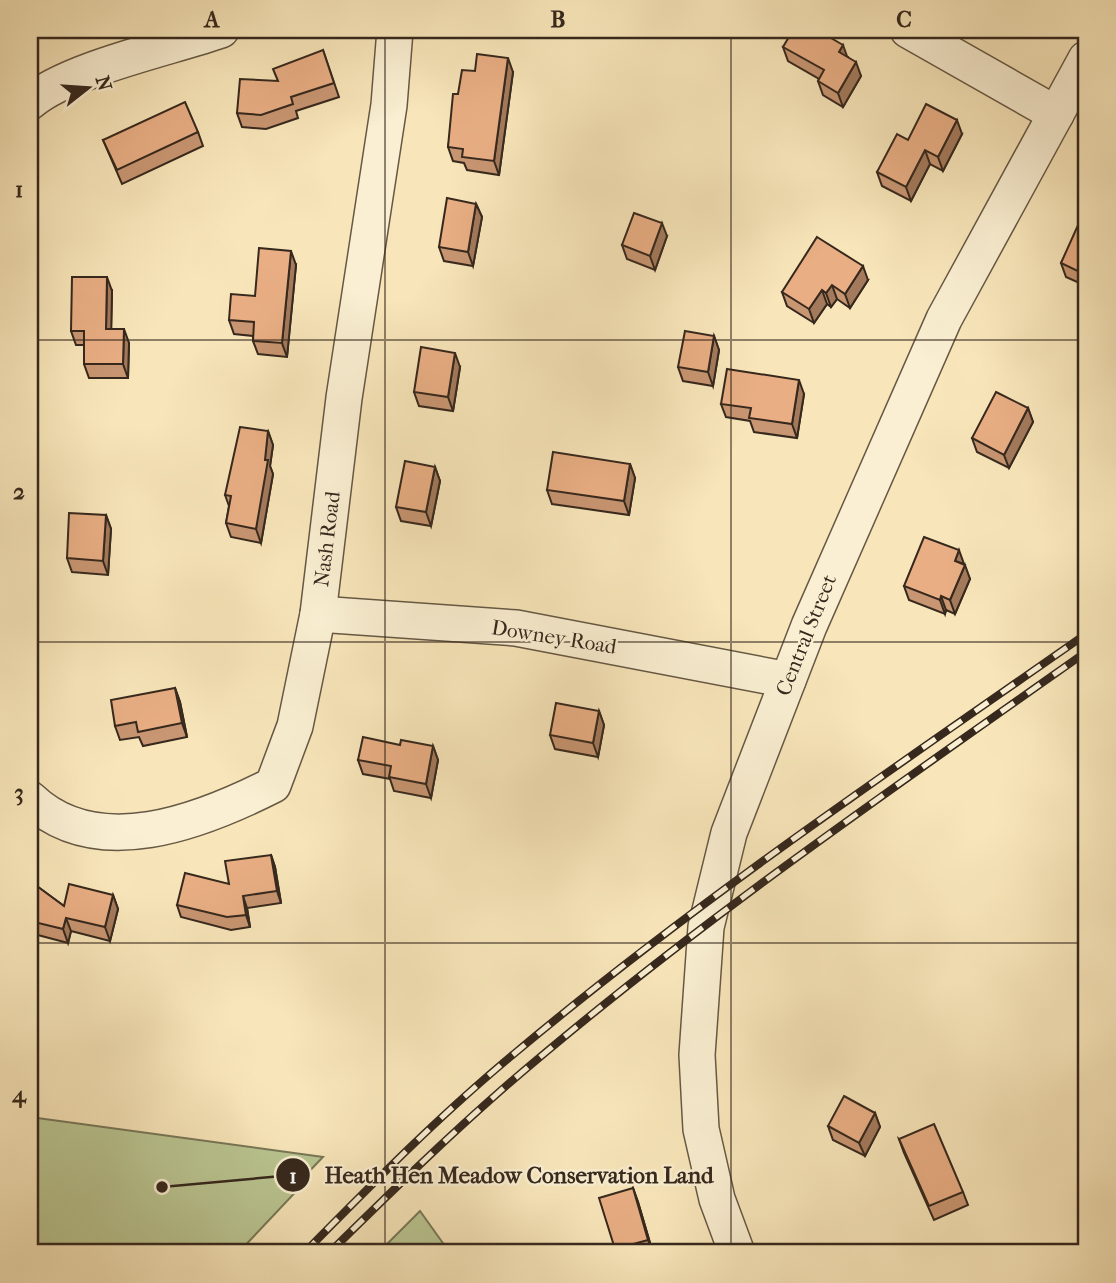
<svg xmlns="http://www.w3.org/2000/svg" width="1116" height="1283" viewBox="0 0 1116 1283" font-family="'IM FELL French Canon',serif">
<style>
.green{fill:#bac692;stroke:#787758;stroke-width:2}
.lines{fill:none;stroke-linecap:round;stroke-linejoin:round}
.minor-casing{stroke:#665844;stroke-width:38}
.minor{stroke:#faefd2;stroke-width:35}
.rail-casing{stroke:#36281d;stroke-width:8}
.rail{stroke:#faefd2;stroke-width:5;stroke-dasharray:16;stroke-linecap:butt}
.wall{fill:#c89672;stroke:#36281d;stroke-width:2}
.shaded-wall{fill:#a37a5c;stroke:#36281d;stroke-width:2}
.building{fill:#e9ae84;stroke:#36281d;stroke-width:2}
.grid{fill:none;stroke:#36281d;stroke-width:2;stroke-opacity:0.55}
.labels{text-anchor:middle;stroke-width:5;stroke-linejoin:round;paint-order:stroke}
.street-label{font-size:21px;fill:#36281d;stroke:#faefd2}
.leader{fill:none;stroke:#36281d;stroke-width:2.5}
.callout-dot{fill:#36281d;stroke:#faefd2;stroke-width:2.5}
.mark-label{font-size:21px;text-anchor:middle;font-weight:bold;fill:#fff}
.callout-label{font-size:23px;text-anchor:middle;font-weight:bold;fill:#36281d;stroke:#faefd2;stroke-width:5;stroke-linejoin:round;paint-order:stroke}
.neatline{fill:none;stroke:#36281d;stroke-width:2.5}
.grid-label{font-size:23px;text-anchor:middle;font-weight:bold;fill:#36281d}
</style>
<rect width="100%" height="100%" fill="#f8e6ba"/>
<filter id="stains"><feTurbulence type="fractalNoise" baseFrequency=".00286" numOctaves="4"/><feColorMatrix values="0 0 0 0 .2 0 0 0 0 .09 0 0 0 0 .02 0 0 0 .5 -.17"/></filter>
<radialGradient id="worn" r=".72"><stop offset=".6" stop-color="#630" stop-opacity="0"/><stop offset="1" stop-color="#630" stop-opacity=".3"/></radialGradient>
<g class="green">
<path d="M30,1117L323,1157L301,1180L306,1181L238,1253H30Z"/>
<path d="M420,1211L450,1253H378Z"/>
</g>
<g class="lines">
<g class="minor-casing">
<g id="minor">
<path d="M908,30L1056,114"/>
<path d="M30,102C69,69 169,48 221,30"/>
<path d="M318,614L516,628L788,680"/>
<path d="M30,799C97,863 202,821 273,785L295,726L318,614L344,398L389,105L395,30"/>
<path d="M737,1253L717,1199L701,1129L697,1055L706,927L729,833L809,626L944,319L1086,59"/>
</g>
</g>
<use href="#minor" class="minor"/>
<g class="rail-casing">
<g id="rail">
<path d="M304,1253C372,1184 440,1115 515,1053C696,901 893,769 1086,634"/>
<path d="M329,1253C387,1196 445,1139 506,1086C689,928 889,791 1086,652"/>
</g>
</g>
<use href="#rail" class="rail"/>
</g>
<g class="wall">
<path d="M783,47L848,57L861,76L843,107L823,95L818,81L819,79L788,61Z"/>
<path d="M323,50L339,97L296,111L298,118L266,129L242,127L237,113L278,81Z"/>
<path d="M475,71L513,72L499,175L467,170L464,163L453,161L448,147L458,94Z"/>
<path d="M198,132L203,146L122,184L103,140Z"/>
<path d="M962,134L943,171L930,164L911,201L882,186L877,172L908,140Z"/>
<path d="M476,204L482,217L473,266L444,261L439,247Z"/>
<path d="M1086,215V286L1066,277L1061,263Z"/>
<path d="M667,236L655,270L627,259L622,245Z"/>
<path d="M296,265L287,357L258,354L253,341V336L234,334L229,320L255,296Z"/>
<path d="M868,280L850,308L837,299L831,307L827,304L814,323L787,306L782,292Z"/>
<path d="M112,291L111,329L129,343L128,378H89L84,364V345H76L71,331Z"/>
<path d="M714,336L719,350L713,386L683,381L678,367Z"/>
<path d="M460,367L453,411L419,406L414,392Z"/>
<path d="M804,394L797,438L754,432L750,421L726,417L721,404Z"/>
<path d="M1028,408L1033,422L1009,468L977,452L972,438Z"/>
<path d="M268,431L273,445L270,466L273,474L261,543L231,537L226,523L229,506L225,495Z"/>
<path d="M630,464L635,478L629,515L552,504L547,490Z"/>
<path d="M435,467L440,481L431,526L401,521L396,507Z"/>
<path d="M106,515L111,529L108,575L72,572L67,558Z"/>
<path d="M964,565L970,579L955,614L946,610L945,614L909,600L904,586Z"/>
<path d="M175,688L180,702L187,737L143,746L139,737L120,740L115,726Z"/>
<path d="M599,711L604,725L598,757L555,749L550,735Z"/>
<path d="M433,746L438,760L431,798L394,791L390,779L363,774L358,760Z"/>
<path d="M271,855L275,867L281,903L247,908L250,927L231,930L181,917L177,905L229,884Z"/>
<path d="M30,881L64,906L113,895L118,909L110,941L71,931L68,943L34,934L30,932Z"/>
<path d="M875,1113L880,1127L865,1156L833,1140L828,1126Z"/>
<path d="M899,1139L963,1192L968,1205L934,1220L904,1153Z"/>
<path d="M633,1188L638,1202L653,1253H616L615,1249Z"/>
</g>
<g class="shaded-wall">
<path d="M843,45L848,59L839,52Z"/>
<path d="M508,58L513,72L499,175L494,161Z"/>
<path d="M856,62L861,76L843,107L838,93Z"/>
<path d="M957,120L962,134L943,171L938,157Z"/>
<path d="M925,150L930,164L911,201L906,187Z"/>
<path d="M476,204L482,217L473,266L468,252Z"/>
<path d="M662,223L667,236L655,270L650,256Z"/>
<path d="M291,251L296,265L287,357L282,343Z"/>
<path d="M863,266L868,280L850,308L845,294Z"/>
<path d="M107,277L112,291L111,343L106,329Z"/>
<path d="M832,285L837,299L831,307L826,293Z"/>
<path d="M822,290L827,304L814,323L809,309Z"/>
<path d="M124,329L129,343L128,378L123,364Z"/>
<path d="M714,336L719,350L713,386L708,372Z"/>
<path d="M455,353L460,367L453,411L448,397Z"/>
<path d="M799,380L804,394L797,438L792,424Z"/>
<path d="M1028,408L1033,422L1009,468L1004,455Z"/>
<path d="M268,431L273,445L270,466L273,474L261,543L256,529Z"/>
<path d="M630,464L635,478L629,515L624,501Z"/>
<path d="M435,467L440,481L431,526L426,512Z"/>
<path d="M106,515L111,529L108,575L103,561Z"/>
<path d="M959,550L964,564L955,561Z"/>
<path d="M965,565L970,579L955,614L950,600Z"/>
<path d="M941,596L946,610L945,614L940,600Z"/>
<path d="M175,688L180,702L187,737L182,723Z"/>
<path d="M599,711L604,725L598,757L593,743Z"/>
<path d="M433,746L438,760L431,798L426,784Z"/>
<path d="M271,855L275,867L281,903L277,891Z"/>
<path d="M113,895L118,909L110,941L105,927Z"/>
<path d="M243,896L247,908L250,927L246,915Z"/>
<path d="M66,918L71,931L68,943L63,929Z"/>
<path d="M875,1113L880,1127L865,1156L859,1143Z"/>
<path d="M633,1188L638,1202L653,1253L648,1240Z"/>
</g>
<g class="building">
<path d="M793,30H817L843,45L839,52L856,62L838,93L818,81L824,70L783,47Z"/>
<path d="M323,50L334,83L291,97L293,104L261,115L237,113L240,79L278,81L273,69Z"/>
<path d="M477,54L508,58L494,161L462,157L463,149L448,147L453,94H458L462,70L475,71Z"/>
<path d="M185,102L198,132L117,170L103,140Z"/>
<path d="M926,104L957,120L938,157L925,150L906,187L877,172L897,134L908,140Z"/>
<path d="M447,198L476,204L468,252L439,247Z"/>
<path d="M634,213L662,223L650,256L622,245Z"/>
<path d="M1083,214L1086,215V275L1061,263Z"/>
<path d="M817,237L863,266L845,294L832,285L826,293L822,290L809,309L782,292Z"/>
<path d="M259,248L291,251L282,343L253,341L254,322L229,320L231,294L255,296Z"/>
<path d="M72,277H107L106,329H124L123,364H84V331H71Z"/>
<path d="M685,331L714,336L708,372L678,367Z"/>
<path d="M421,347L455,353L448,397L414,392Z"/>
<path d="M727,369L799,380L792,424L749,418L751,408L721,404Z"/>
<path d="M996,392L1028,408L1004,455L972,438Z"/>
<path d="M240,427L268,431L265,460H268L256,529L226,523L231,496L225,495Z"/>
<path d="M553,452L630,464L624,501L547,490Z"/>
<path d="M405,461L435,467L426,512L396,507Z"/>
<path d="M69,513L106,515L103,561L67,558Z"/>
<path d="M924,537L959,550L955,561L965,565L950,600L941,596L940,600L904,586Z"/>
<path d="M175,688L182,723L138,732L136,722L115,726L111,700Z"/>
<path d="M556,703L599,711L593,743L550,735Z"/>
<path d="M363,737L400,745L401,740L433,746L426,784L389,777L391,766L358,760Z"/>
<path d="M271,855L277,891L243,896L246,915L227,917L177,905L185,873L229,884L225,861Z"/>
<path d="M30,881L64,906L69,884L113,895L105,927L66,918L63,929L30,921Z"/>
<path d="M844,1096L875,1113L859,1143L828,1126Z"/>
<path d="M934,1124L963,1192L929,1206L899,1139Z"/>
<path d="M633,1188L648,1240L615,1249L599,1198Z"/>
</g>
<path class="grid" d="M385,30V1253M731,30V1253M30,340H1086M30,642H1086M30,943H1086"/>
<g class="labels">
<g class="street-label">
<text transform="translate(327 539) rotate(-83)" y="7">Nash Road</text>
<text transform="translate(806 635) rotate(-68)" y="7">Central Street</text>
<text transform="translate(554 637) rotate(9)" y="7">Downey Road</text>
</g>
</g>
<path class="leader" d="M162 1187L293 1175"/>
<g class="callout-dot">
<circle cx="162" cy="1187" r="7"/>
<circle cx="293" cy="1175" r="18"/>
</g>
<g class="mark-label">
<text x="293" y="1183">1</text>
</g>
<g class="callout-label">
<text x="519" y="1183">Heath Hen Meadow Conservation Land</text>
</g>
<rect width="1116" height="1283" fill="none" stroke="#f8e6ba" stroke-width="77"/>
<g transform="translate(88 88) rotate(73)" stroke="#faefd2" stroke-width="5" paint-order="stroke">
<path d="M0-5L12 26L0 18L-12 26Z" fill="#36281d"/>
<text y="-10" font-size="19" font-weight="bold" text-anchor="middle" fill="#36281d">N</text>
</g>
<rect x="38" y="38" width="1040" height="1206" class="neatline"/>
<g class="grid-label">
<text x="212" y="27">A</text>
<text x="558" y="27">B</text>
<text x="904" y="27">C</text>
<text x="19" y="197">1</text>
<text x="19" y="499">2</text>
<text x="19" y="800">3</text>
<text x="19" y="1102">4</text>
</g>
<rect width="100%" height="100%" filter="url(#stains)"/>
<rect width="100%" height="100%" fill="url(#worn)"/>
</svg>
